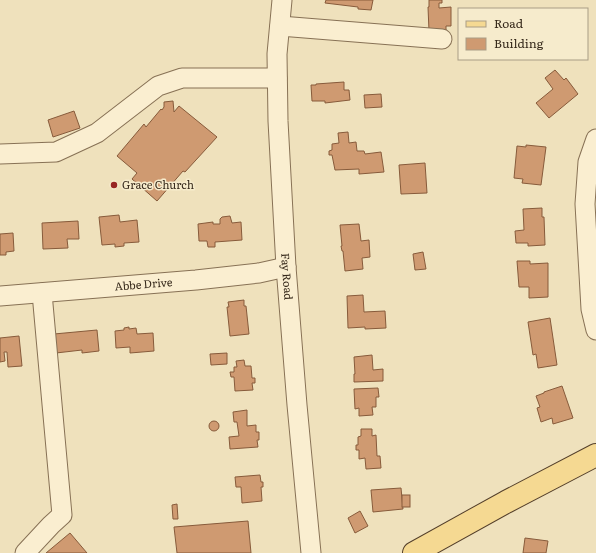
<svg xmlns="http://www.w3.org/2000/svg" width="596" height="553" viewBox="0 0 596 553" font-family="Literata,serif">
<style>
.building{fill:#cf9a71;stroke:#875b3b}
.lines{fill:none;stroke-linecap:round;stroke-linejoin:round}
.minor-casing{stroke:#877155;stroke-width:21}
.major-casing{stroke:#543f2a;stroke-width:24}
.minor{stroke:#faeed0;stroke-width:19}
.major{stroke:#f5d992;stroke-width:22}
.poi-dot{fill:#982624;stroke:#f6ebcc;stroke-width:1.5}
.labels{text-anchor:middle;stroke-width:3;stroke-linejoin:round;paint-order:stroke}
.poi-label{font-size:11px;fill:#36291b;stroke:#f6ebcc;text-anchor:start}
.street-label{font-size:11px;fill:#36291b;stroke:#f6ebcc}
</style>
<rect width="100%" height="100%" fill="#efe1bc"/>
<g class="building">
<path d="M326,0H373L371,10L358,9V7L325,3Z"/>
<path d="M429,0H442V3H439V8L451,7V26H446V31H429L428,7H429Z"/>
<path d="M555,70L564,80L566,78L578,94L549,118L536,103L553,89L545,78Z"/>
<path d="M344,82V90H349L350,100L325,103V101H312L311,85H316V84Z"/>
<path d="M381,94L382,107L365,108L364,95Z"/>
<path d="M173,101L174,112L179,106L217,137L185,172L183,171L157,201L132,179L137,173L117,156L144,124L146,127L161,109L162,110L164,107V102Z"/>
<path d="M74,111L80,128L53,137L48,120Z"/>
<path d="M348,132L349,143L356,142L357,151H364L365,154L381,152L384,172L359,174V169L335,170L332,155H329V151L332,150V144L339,143L338,133Z"/>
<path d="M526,145L546,147L541,185L522,183L523,179L514,178L517,146L526,147Z"/>
<path d="M425,163L427,193L401,194L399,165Z"/>
<path d="M542,208V217H544L545,245L528,246V243H516L515,231L524,230L523,209Z"/>
<path d="M119,215L120,222L137,220L139,242L124,243V246L115,247V244L102,245L99,217Z"/>
<path d="M230,216L232,223L241,222L242,240L215,242V247H208L207,241H199L198,224L213,222V224H220V219L222,217Z"/>
<path d="M78,221L79,239H67L68,248L43,249L42,223Z"/>
<path d="M359,224L361,241L369,240L370,257L362,258L363,269L345,271L343,251H342L341,246H342L340,225Z"/>
<path d="M13,233L14,251L6,252V255H0V234Z"/>
<path d="M423,252L426,269L415,270L413,254Z"/>
<path d="M517,261H530V264L548,263V297L529,298V287H519Z"/>
<path d="M363,295L364,312L385,311L386,328L365,329V327L348,328L347,296Z"/>
<path d="M244,300V306H246L249,334L230,336L227,307H229L228,302Z"/>
<path d="M550,318L557,365L538,368L536,354L533,355L528,322Z"/>
<path d="M129,327V329L136,328L137,334L153,333L154,351L130,353V347L116,348L115,331L124,330V328Z"/>
<path d="M97,330L99,351L82,353V350L56,353L54,334Z"/>
<path d="M19,336L22,366L8,367L7,352H4L5,361L0,362V338Z"/>
<path d="M227,353V364L211,365L210,354Z"/>
<path d="M372,355L373,370L383,369V381L354,382V374H355L354,357Z"/>
<path d="M244,360L245,366H251L252,378H255V383H252L253,390L235,391L234,377H231L230,372H234V367H237L236,361Z"/>
<path d="M562,386L573,418L553,424L552,418L541,422L537,408L540,407L536,396L544,393V392Z"/>
<path d="M378,388L379,397H376V407H372L373,415L359,416V408L355,409L354,389Z"/>
<path d="M247,410V426L256,425V432H259V440H257L258,447L230,449L229,437L239,436L237,422H234L233,412Z"/>
<circle cx="214" cy="426" r="5"/>
<path d="M361,429H372V436L376,435L377,456H380L381,468L366,469L365,458L359,459V450H356V445H358V437L361,436Z"/>
<path d="M260,475L261,482H263V487H261L262,501L242,503L241,487H236L235,477Z"/>
<path d="M401,488L403,509L373,512L371,490Z"/>
<rect x="402" y="495" width="8" height="12"/>
<path d="M177,504L178,519H173L172,505Z"/>
<path d="M360,511L368,526L355,533L348,518Z"/>
<path d="M248,521L251,553H177L174,527Z"/>
<path d="M70,533L87,553H46Z"/>
<path d="M525,538L548,541L546,553H523Z"/>
</g>
<g class="lines">
<g class="minor-casing">
<g id="minor">
<path id="s1" d="M282,0L277,54L278,121L286,267L297,405L311,553"/>
<path d="M280,26L442,39"/>
<path d="M596,139L588,162L585,204L591,309L596,330"/>
<path d="M0,154L56,152L97,133L158,86L182,78H277"/>
<path id="s2" d="M0,296L196,280L259,273L286,267"/>
<path d="M25,553L51,525L62,515L42,293"/>
</g>
</g>
<g class="major-casing">
<path id="major" d="M414,553L506,502L596,455"/>
</g>
<use href="#minor" class="minor"/>
<use href="#major" class="major"/>
</g>
<circle class="poi-dot" cx="114" cy="185" r="4"/>
<g class="labels">
<g class="poi-label">
<text x="122" y="189">Grace Church</text>
</g>
<g class="street-label">
<text dy="4" stroke="none"><textPath href="#s1" startOffset="277">Fay Road</textPath></text>
<text dy="4" stroke="none"><textPath href="#s2" startOffset="144">Abbe Drive</textPath></text>
</g>
</g>
<rect x="458" y="8" width="130" height="52" fill="#f6ebcc" stroke="#a99d85"/>
<rect x="466" y="21" width="20" height="6" fill="#f5d992" stroke="#a99d85"/>
<text x="494" y="28" font-size="12" fill="#36291b">Road</text>
<rect x="466" y="38" width="20" height="12" fill="#cf9a71" stroke="#a99d85"/>
<text x="494" y="48" font-size="12" fill="#36291b">Building</text>
</svg>
